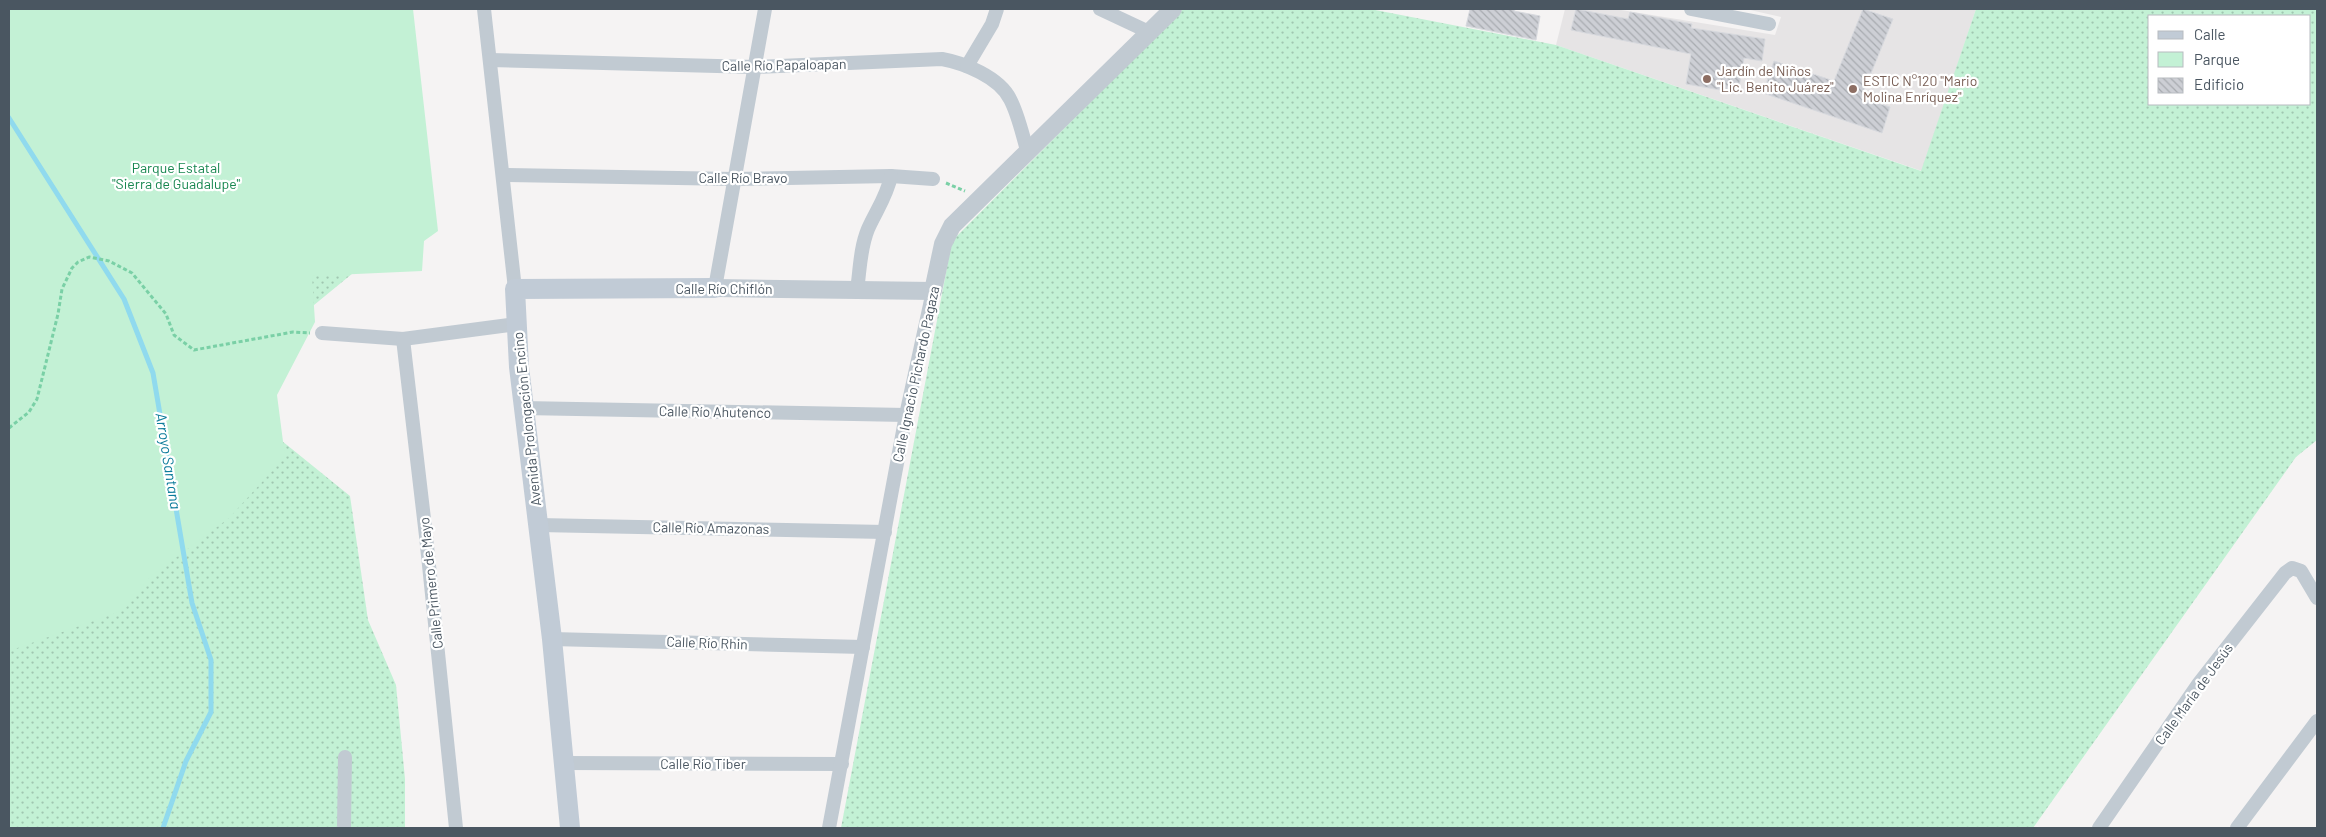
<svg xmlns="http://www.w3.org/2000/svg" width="2326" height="837" viewBox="0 0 2326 837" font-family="Barlow,sans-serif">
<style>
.education{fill:#e6e4e5}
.grass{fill:url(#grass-dots);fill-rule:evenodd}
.park{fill:#c3f1d5}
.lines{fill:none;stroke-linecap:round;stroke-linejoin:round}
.stream{stroke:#90daee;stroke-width:5}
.building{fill:url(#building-back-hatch);stroke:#d7d9de}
.path{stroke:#7ad0a6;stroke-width:3;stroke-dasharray:4 2.5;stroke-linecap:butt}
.minor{stroke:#c1cad2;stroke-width:14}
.tertiary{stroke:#c1cad2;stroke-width:18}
.secondary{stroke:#c1cbd6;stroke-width:20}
.education-dot{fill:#8d6e63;stroke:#fff;stroke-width:2}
.labels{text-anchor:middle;stroke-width:4.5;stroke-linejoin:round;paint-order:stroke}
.street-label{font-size:14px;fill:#4a5661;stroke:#fff}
.education-label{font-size:14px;fill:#785e54;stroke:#fff;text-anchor:start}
.park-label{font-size:14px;fill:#17864f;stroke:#fff}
.water-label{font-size:15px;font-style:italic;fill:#0c7c9b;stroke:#fff}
</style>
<defs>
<pattern id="grass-dots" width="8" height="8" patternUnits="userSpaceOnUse" patternTransform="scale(1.25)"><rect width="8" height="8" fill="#c3f1d5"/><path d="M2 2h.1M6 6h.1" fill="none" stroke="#a0c6b0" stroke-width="1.8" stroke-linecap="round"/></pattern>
<pattern id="building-back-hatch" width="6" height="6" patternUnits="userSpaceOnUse" patternTransform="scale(1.25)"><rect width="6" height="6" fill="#cdcfd5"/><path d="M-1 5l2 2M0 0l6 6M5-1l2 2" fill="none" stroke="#a8abb0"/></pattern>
</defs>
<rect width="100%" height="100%" fill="#f5f3f3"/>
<path class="education" d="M1565,9H1615L1775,35L1781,17L1746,9H1976L1922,171L1556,45Z"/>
<g class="grass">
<path d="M9,9L386,246L286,328L261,424L350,496L368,620L396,685L405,779V828H9Z"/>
<path d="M1183,9H1370L1556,45L1921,171L1976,9H2317V440L2296,457L2033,828H841L952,241ZM2150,16H2310V104H2150Z"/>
</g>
<path class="park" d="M9,9H413L438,231L424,241L422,271L312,276L315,322L277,395L285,457L229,518L150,577L124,610L9,651Z"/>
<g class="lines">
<path class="stream" d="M9,118L124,299L153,373L192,603L211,660V712L186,761L163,828"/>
</g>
<g class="building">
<path d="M1470,9H1515L1514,11L1540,16L1536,40L1466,26Z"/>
<path d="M1576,9L1628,19L1630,12L1692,24L1691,28L1765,39L1762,61L1744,58L1738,93L1686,84L1691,54L1571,30Z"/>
<path d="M1863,9L1893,19L1861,98L1890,107L1882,133L1763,93L1774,61L1834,81Z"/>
</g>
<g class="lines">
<g class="path">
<path d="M946,183L965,191"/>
<path d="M9,428L29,412L37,399L58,314L62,289L72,268L78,262L89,257L109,261L132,273L166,314L174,335L194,350L293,332L310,333"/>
</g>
<g class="minor">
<path d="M484,9L515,289"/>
<path d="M1100,9L1149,32"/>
<path d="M1691,9L1769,24"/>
<path d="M490,60L755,67L942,59C964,63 999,77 1010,99C1018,114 1022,133 1027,150"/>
<path d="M967,66L992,24L997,9"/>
<path d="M503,175L734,179L891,176L933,179"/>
<path d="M715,288L765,9"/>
<path d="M857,290C860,270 860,248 868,229C876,211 887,196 891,176"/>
<path d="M322,333L403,339L517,324"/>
<path d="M403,339L426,536L456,828"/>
<path d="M523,408L906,415"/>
<path d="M538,525L885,532"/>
<path d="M552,639L863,647"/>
<path d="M564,763L842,764"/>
<path d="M344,828L345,757"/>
<path d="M829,828L906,415L933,291"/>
<path d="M2099,828L2199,683L2285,573L2292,568L2301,571L2317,598"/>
<path d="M2237,828L2317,721"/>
</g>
<path class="tertiary" d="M715,288L933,291L943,244L952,226L1173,9"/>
<path class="secondary" d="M570,828L552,639L519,367L515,289L715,288"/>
</g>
<g class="education-dot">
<circle cx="1707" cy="79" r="5"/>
<circle cx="1853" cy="89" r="5"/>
</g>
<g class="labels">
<g class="street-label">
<text transform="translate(784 65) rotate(-1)" y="5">Calle Río Papaloapan</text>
<text x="743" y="183">Calle Río Bravo</text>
<text x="724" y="294">Calle Río Chiflón</text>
<text transform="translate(916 374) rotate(-78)" y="5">Calle Ignacio Pichardo Pagaza</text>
<text transform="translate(715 412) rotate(1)" y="5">Calle Río Ahutenco</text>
<text transform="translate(527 419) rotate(-96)" y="5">Avenida Prolongación Encino</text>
<text transform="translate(711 528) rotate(1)" y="5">Calle Río Amazonas</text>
<text transform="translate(431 583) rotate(-96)" y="5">Calle Primero de Mayo</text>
<text transform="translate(707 643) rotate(2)" y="5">Calle Río Rhin</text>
<text transform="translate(2194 694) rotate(-54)" y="5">Calle María de Jesús</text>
<text x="703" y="769">Calle Río Tiber</text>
</g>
<g class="education-label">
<text x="1717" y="76">Jardín de Niños<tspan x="1717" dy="16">"Lic. Benito Juárez"</tspan></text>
<text x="1863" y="86">ESTIC N°120 "Mario<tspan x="1863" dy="16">Molina Enríquez"</tspan></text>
</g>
<g class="park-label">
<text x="176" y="173">Parque Estatal<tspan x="176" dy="16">"Sierra de Guadalupe"</tspan></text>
</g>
<g class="water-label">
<text transform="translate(168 461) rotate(81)" y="5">Arroyo Santana</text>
</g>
</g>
<rect width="2326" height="837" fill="none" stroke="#4a5661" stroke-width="20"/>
<rect x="2148" y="15" width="162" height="90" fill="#ffffff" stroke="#b7bbc0"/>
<rect x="2158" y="31" width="25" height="8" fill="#c1cbd6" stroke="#b7bbc0"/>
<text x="2194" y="40" font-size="15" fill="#4a5661">Calle</text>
<rect x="2158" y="52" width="25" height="15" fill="#c3f1d5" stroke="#b7bbc0"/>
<text x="2194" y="65" font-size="15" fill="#4a5661">Parque</text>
<rect x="2158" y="78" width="25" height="15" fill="url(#building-back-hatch)" stroke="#b7bbc0"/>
<text x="2194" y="90" font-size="15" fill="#4a5661">Edificio</text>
</svg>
